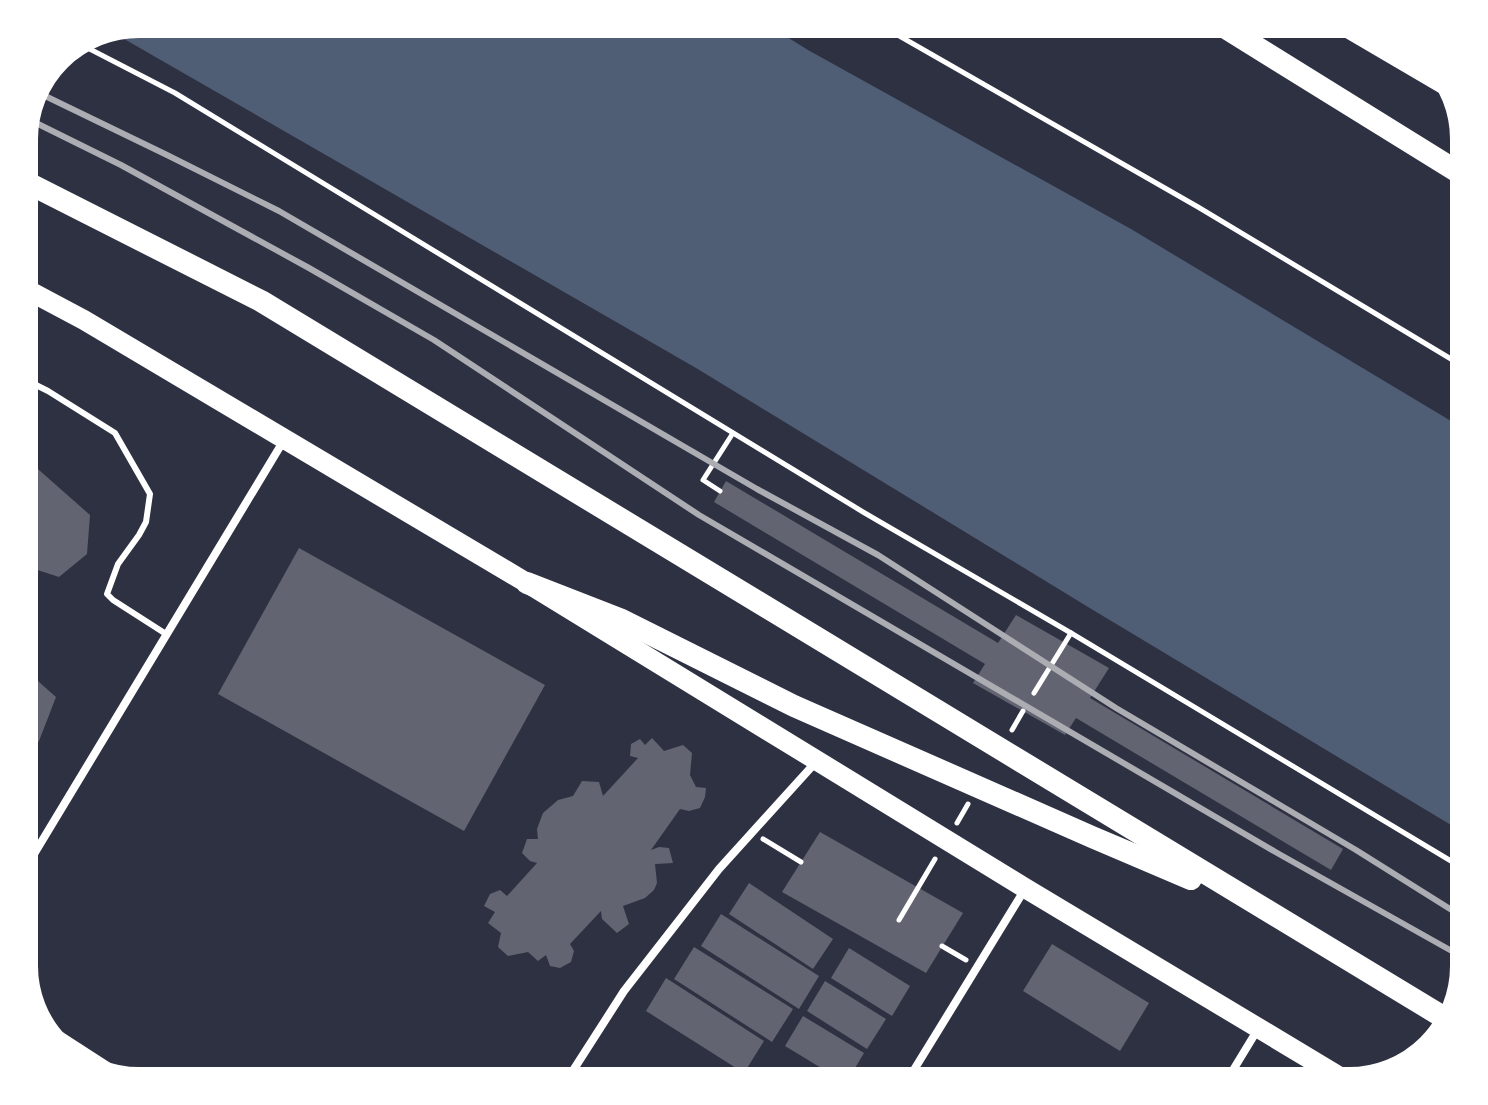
<svg xmlns="http://www.w3.org/2000/svg" width="1488" height="1105" viewBox="0 0 1488 1105" font-family="Figtree,sans-serif">
<style>
.water{fill:#4f5d75}
.building{fill:#626471}
.lines{fill:none;stroke-linecap:round;stroke-linejoin:round}
.path{stroke:#fff;stroke-width:5}
.service{stroke:#fff;stroke-width:6}
.minor{stroke:#fff;stroke-width:8}
.trunk{stroke:#fff;stroke-width:20}
.motorway{stroke:#fff;stroke-width:22}
.rail{stroke:#abadb3;stroke-width:6}
.rim{fill:none;stroke:#fff;stroke-width:4}
</style>
<rect width="100%" height="100%" fill="#2d3142"/>
<path class="water" d="M139,22H763L808,50L1131,229L1466,430V834L1093,610L696,368L112,32Z"/>
<g class="building">
<path d="M22,455L90,515L87,554L59,577L22,565Z"/>
<path d="M726,481L998,643L1016,615L1109,668L1090,698L1343,849L1331,870L1076,718L1065,735L973,683L985,664L714,502Z"/>
<path d="M299,548L545,685L464,831L218,694Z"/>
<path d="M22,667L56,697L39,741L22,764Z"/>
<path d="M652,738L664,751L683,745L692,753L690,775L696,787L706,788L705,797L700,808L689,811L680,809L651,850L659,847L669,848L673,863L655,864L657,883L654,890L645,898L623,906L629,924L617,933L602,919L601,911L570,944L574,951L571,962L560,968L550,966L546,955L538,961L528,952L508,956L498,947L501,933L488,923L495,912L484,906L490,894L500,890L507,896L537,863L530,861L522,853L527,839H538L537,829L543,813L558,800L573,796L582,781L599,782L603,796L638,758L630,756L631,744L640,739L645,745Z"/>
<path d="M820,832L963,913L926,973L782,892Z"/>
<path d="M749,883L833,939L813,969L729,914Z"/>
<path d="M721,914L819,976L799,1009L701,946Z"/>
<path d="M1052,944L1149,1003L1120,1051L1023,991Z"/>
<path d="M694,947L793,1009L772,1042L674,979Z"/>
<path d="M849,948L910,986L892,1016L831,978Z"/>
<path d="M666,978L764,1041L744,1073L646,1011Z"/>
<path d="M825,981L886,1019L867,1049L807,1011Z"/>
<path d="M803,1016L864,1053L846,1083L785,1046Z"/>
<path d="M748,1071L768,1083H741Z"/>
</g>
<g class="lines">
<g class="path">
<path d="M875,22L1198,207L1466,368"/>
<path d="M80,44L175,93L863,512L1071,633L1466,870"/>
<path d="M720,491L703,480L733,433"/>
<path d="M1034,693L1071,633"/>
<path d="M1012,730L1023,711"/>
<path d="M957,823L968,804"/>
<path d="M763,839L801,862"/>
<path d="M899,920L935,859"/>
<path d="M942,946L966,960"/>
</g>
<path class="service" d="M22,378L48,391L115,433L150,494L146,522L139,535L118,564L107,594L113,600L166,634"/>
<g class="minor">
<path d="M22,874L284,440"/>
<path d="M35,1019L128,1079"/>
<path d="M565,1083L624,991L719,869L815,763"/>
<path d="M906,1083L1025,889"/>
<path d="M1225,1083L1258,1029"/>
</g>
<g class="trunk">
<path d="M1338,22L1454,90"/>
<path d="M22,287L84,320L527,583L1025,888L1350,1083"/>
</g>
<g class="motorway">
<path d="M1216,22L1466,177"/>
<path d="M22,180L261,301L1448,1020"/>
<path d="M527,583L622,620L794,706L1092,837L1191,879"/>
</g>
<g class="rail">
<path d="M41,94L167,155L279,211L757,489L878,555L1116,708L1356,850L1466,919"/>
<path d="M28,119L121,165L309,268L434,340L699,515L1279,854L1466,959"/>
</g>
</g>
<path d="M0 0H1488V1105H0ZM139 36H1349A103 103 0 0 1 1452 139V966A103 103 0 0 1 1349 1069H139A103 103 0 0 1 36 966V139A103 103 0 0 1 139 36Z" fill="#fff" fill-rule="evenodd"/>
<path class="rim" d="M139 36H1349A103 103 0 0 1 1452 139V966A103 103 0 0 1 1349 1069H139A103 103 0 0 1 36 966V139A103 103 0 0 1 139 36Z"/>
</svg>
